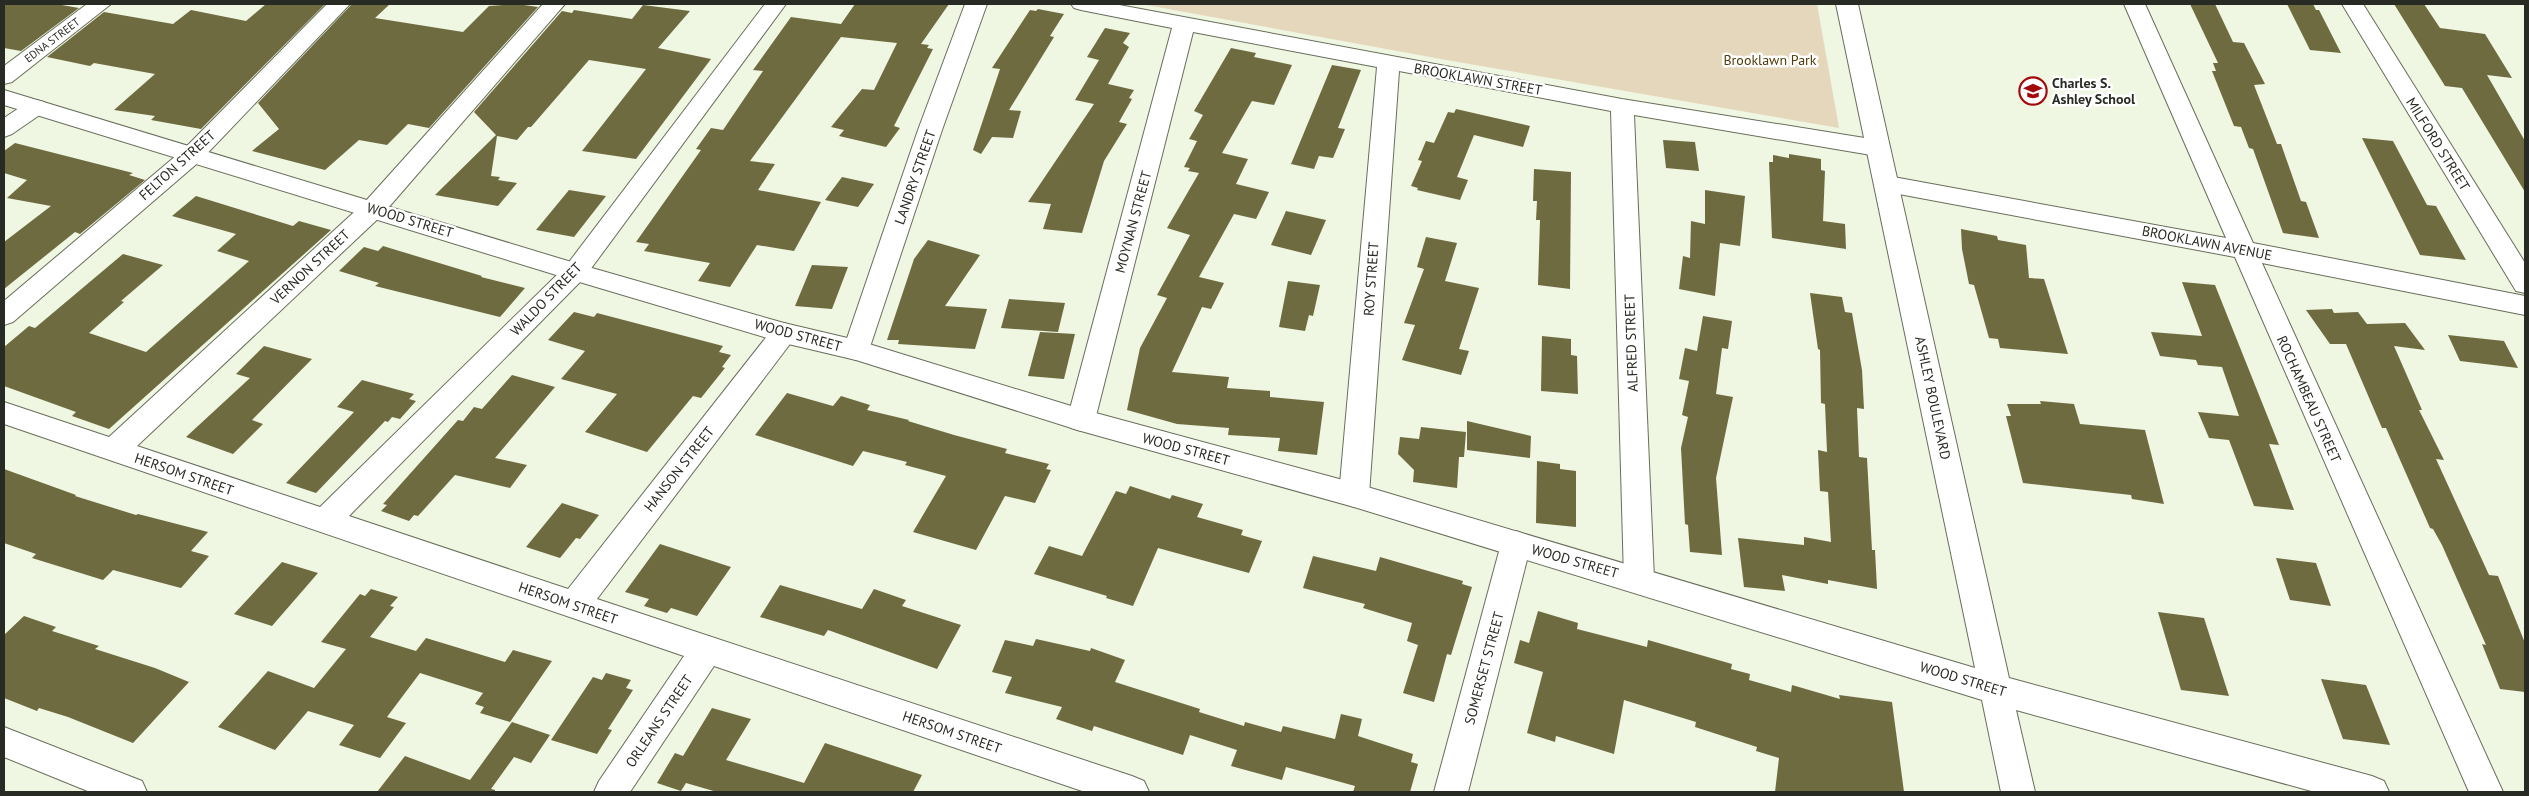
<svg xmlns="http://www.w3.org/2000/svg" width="2529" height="796" viewBox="0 0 2529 796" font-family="'PT Sans',sans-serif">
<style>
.green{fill:#e5d7bc}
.building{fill:#6f6b41}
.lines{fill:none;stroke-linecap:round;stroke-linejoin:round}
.street-casing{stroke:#686e5b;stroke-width:2}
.secondary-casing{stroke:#686e5b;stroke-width:2}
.street{fill:#fff;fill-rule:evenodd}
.secondary{fill:#fff;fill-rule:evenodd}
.labels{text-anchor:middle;stroke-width:5;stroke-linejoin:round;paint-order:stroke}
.far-street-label{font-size:11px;fill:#282b23;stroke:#fff}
.park-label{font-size:14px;fill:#523d06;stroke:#fff}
.street-label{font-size:14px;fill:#282b23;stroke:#fff}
.poi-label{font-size:14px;font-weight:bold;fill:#282b23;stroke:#fff;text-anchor:start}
</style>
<rect width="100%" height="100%" fill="#eff6e1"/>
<path class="green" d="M1141,4H1817L1839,128L1452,61Z"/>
<g class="building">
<path d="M4,4H56L79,8L21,51L4,48Z"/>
<path d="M266,4H325L201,129L151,120L155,116L114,110L155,74L94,63L90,66L47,57L104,12L173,24L191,10L246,21Z"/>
<path d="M352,4H390L375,18L463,32L489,6L517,4L538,7L429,128L408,124L387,145L359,140L325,170L252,151L279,129L258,103Z"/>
<path d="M855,4H949L921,44L929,45L927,48L933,49L894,126L900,128L886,147L839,136L844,130L831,127L862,89L874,90L897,43L841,37L750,161L775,164L758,190L821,202L794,251L757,245L730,287L698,281L710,263L644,251L649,244L636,242L701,150L696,149L711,128L723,130L763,71L753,70L791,17L841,24Z"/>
<path d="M2190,4H2215L2233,42L2244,43L2265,84L2254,85L2277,144H2281L2301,201L2306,202L2319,238L2283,233L2253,149L2249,148L2241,127L2234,126L2212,71H2216L2213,63H2218Z"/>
<path d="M2287,4H2313L2316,10H2319L2341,53L2310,50Z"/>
<path d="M2394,4H2424L2440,28L2485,34L2512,78L2487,75L2525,141V192L2462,88L2445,86Z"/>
<path d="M643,5L690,11L658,48L711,59L636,159L582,151L646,69L589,60L531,127H528L517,140L497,136L491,176L500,177L498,180L517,183L498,206L435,195L496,135L474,112L562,11L572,13L574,10L632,19Z"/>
<path d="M1038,9L1064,14L1050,36L1054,37L1009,110L1021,111L1013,138L992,137L981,154L973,150L1000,69L992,68L1030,10L1036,11Z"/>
<path d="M1105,28L1130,33L1123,43L1129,47L1108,84L1134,90L1129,98L1132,99L1119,122L1127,124L1104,161L1082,233L1043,229L1051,204L1028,202L1094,104L1075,100L1099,60L1087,57Z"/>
<path d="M1231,48L1256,53L1254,57L1292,65L1274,105L1252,101L1222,153L1248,159L1236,184L1269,192L1256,219L1234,214L1199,277L1224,283L1211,309L1202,307L1172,372L1229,377L1227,388L1270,391V397L1324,402L1317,455L1278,451L1280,438L1228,435L1229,428L1177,424L1127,410L1140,348L1167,298L1157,295L1190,235L1167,228L1199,173L1188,171L1190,168L1184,167L1197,141L1189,139L1203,115L1194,111Z"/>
<path d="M1332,65L1361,70L1338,128L1345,129L1333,158L1319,156L1314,169L1291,164Z"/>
<path d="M1456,109L1530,126L1523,147L1474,135L1457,177L1468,180L1460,200L1417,190L1418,188L1411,186L1422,161L1418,160L1426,141L1434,143L1448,112L1454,113Z"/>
<path d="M2362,138L2393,141L2427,205L2436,206L2466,260L2420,255Z"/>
<path d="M1663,140L1695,142L1699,171L1666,168Z"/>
<path d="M15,143L133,173L129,175L145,180L80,234L75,232L4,289V242L51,206L7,198L27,180L4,173V151Z"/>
<path d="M1789,154L1821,159V170L1825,171L1823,221L1845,224L1846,249L1772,238L1769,162H1773V155L1789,158Z"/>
<path d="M1534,169L1571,172L1570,289L1538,285L1540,220H1536L1537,201H1533Z"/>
<path d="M842,177L874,184L858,207L825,200Z"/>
<path d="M569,190L606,196L574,237L536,230Z"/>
<path d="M1705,190L1745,196L1740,246L1720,243L1715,296L1679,289L1683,256L1690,258L1691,221L1705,224Z"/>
<path d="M196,196L293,226L299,221L331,230L109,429L72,416L76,412L4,386V347L29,326L35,328L123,254L163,265L121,301L124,302L89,333L146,352L249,261L217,251L236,234L172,216Z"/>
<path d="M1286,211L1326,220L1311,255L1271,245Z"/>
<path d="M1961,229L1997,236L1998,240L2026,245L2029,278L2044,279L2068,354L2000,348L1998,339L1989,338L1974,285L1969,284L1962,249Z"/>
<path d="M1426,237L1457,243L1445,281L1479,288L1459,349L1469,351L1461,375L1402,360L1415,325L1404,323L1424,269L1417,267Z"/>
<path d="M928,240L980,255L945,306L987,309L975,349L898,344L899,340H887L914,259Z"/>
<path d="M383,246L482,276L481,277L525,288L500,317L375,286L379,283L339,271L364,247L378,251Z"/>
<path d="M812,265L848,267L832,309L795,306Z"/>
<path d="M1288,281L1320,285L1313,316L1309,315L1305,331L1279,327Z"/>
<path d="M2182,282L2215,285L2279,445L2269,444L2294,510L2254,506L2229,440L2209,438L2198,412L2239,416L2222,367L2198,365L2196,360L2160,356L2151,332L2202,336Z"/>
<path d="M1810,293L1842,297L1845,312L1852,313L1862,370L1864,409L1857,408L1859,457L1867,458L1872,550H1875L1877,589L1828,580V584L1782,575L1785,591L1744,587L1738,538L1804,545V537L1831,542L1828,492L1820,491L1818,450L1827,452L1825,404L1821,403L1820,350L1818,349Z"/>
<path d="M1009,299L1065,303L1058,332L1001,328Z"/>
<path d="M2332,309L2334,313L2358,312L2367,324L2405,323L2425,350L2394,346L2422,410H2419L2444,460L2436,459L2489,575L2498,576L2525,643V692L2500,689L2482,644L2486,645L2442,545L2433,529L2430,528L2386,428H2382L2346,344H2330L2306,310Z"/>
<path d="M574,312L594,317L597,313L723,346L719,352L731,355L722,367L725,368L701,398L693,396L647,452L585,432L617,394L561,379L585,351L548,340Z"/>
<path d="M1703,316L1732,321L1728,349L1722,348L1716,394L1733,397L1716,478L1722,555L1690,552L1688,525L1685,524L1681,448L1688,417L1682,415L1689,381L1679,379L1685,348L1697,351Z"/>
<path d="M1040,332L1075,334L1064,379L1028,376Z"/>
<path d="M2448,335L2504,341L2518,368L2460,361Z"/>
<path d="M1542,336L1571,339V355L1577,356L1578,394L1541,391Z"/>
<path d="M264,346L312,359L252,420L263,424L233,454L186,437L250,378L236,374Z"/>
<path d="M512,375L555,387L495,458L527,465L510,488L455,475L418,516L414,515L409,521L381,511L387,505L383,504L458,420L463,421L474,407L482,409Z"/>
<path d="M362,380L414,394L409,399L416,401L400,419L392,417L388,422L385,421L316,493L286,483L354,412L337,407Z"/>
<path d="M787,393L833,406L841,396L870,405L867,410L909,420L908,421L954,435L1007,449L1005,453L1049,464L1046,469L1051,470L1035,503L1005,496L976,550L913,532L946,476L905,465L907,462L863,451L853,466L755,435Z"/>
<path d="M2040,401L2074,404L2080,424L2145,430L2164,504L2132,499L2131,495L2023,483L2006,416H2011L2007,404H2041Z"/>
<path d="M1467,421L1531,436L1530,458L1467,450Z"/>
<path d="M1421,427L1466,432L1464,457H1459L1457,488L1413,482L1414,470L1398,454L1400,437L1419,439Z"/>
<path d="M1537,461L1560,464V469L1576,471V527L1536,523Z"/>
<path d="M4,469L76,495L75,496L136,515L138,514L208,532L191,551L209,556L181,588L113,570L103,580L32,558L36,554L4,543Z"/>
<path d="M1130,486L1170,499L1172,495L1203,504L1197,517L1243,530L1241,535L1262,541L1249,573L1158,548L1133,606L1106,598L1107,596L1034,574L1049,546L1082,556L1116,491L1126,494Z"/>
<path d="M562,503L599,515L580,539L576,538L560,558L526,547Z"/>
<path d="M660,544L731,567L697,616L671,608L667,613L644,606L649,599L625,592Z"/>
<path d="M1313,556L1376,571L1380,557L1463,581L1462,584L1472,587L1451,655L1447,654L1434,702L1403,693L1418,645L1407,641L1412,623L1363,608L1365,604L1303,588Z"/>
<path d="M2276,558L2316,563L2331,606L2290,600Z"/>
<path d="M282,562L318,573L272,626L234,614Z"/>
<path d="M780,585L862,609L874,589L906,600L902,606L961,625L937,669L828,630L824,636L760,617Z"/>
<path d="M371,589L398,597L390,606L394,607L370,637L416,651L426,638L505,662L513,650L552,661L510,722L480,713L484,707L475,704L483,693L420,673L387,717L406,723L380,758L339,745L354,725L308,711L275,750L218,727L268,671L314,688L346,649L321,642L360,594L365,596Z"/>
<path d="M1538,611L1578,623L1577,629L1647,647L1648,640L1732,664L1731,669L1750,674L1749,680L1791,692L1792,685L1840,699L1839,695L1892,702L1904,792H1775L1779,758L1756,751L1757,747L1695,727L1696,722L1624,700L1614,754L1556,736L1555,742L1527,733L1543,672L1514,663L1520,640L1529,643Z"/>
<path d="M2158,612L2204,618L2229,696L2181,690Z"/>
<path d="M24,616L56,627L52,631L99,646L95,649L155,668L189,682L133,743L68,717L39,708L37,711L4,698V635Z"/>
<path d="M1036,639L1090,651L1091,648L1125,660L1115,682L1200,709L1199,712L1244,726L1245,722L1281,732L1283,726L1335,739L1341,714L1362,719L1358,736L1413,754L1411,762L1418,764L1410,792H1353L1355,786L1286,767L1282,780L1231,766L1237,750L1190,735L1183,755L1094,726L1092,731L1056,719L1062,707L1005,693L1012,677L992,672L1005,640L1033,646Z"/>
<path d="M606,673L631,680L626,688L633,690L608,729L612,730L597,754L551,740L593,677L602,680Z"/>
<path d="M2321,679L2366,685L2390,745L2343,739Z"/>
<path d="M712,708L751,719L726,760L804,783L825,743L922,775L913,792H717L686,783L681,791L657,783L675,753L683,756Z"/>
<path d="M512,722L550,735L531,763L514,757L491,789L495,790V792H377L405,756L470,780Z"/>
</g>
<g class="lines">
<g class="street-casing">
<g id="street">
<path d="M87,4H111L12,82L4,84V66Z"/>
<path d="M327,4H350L200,161L13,322L4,325V301L184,149Z"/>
<path d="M543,4H565L382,215L137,446L320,507L566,266L765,4H786L584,278L349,516L568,589L775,326L784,323L793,326L797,333L793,340L597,599L1132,776L1144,781L1149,792H1085L714,666L630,792H594L599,781L684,656L4,424V402L109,437L364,203Z"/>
<path d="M965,4H987L942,130L869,350L865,357L856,360L847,357L843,350L918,130Z"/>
<path d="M1071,4H1114L1622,99L1877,140L1885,142L1889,148L1885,154L1877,156L1634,115L1654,579L1650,588L1639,592L1628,588L1624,579L1611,111L1399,71L1369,495L1364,503L1354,507L1344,503L1339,495L1377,67L1193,32L1095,420L1091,428L1081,431L1071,428L1067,420L1172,28L1081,10L1074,8Z"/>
<path d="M2124,4H2145L2253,243L2525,296V315L2262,263L2503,792H2469L2235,257L1888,192L1879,190L1876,184L1879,178L1888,176L2226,238Z"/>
<path d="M2342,4H2363L2525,263V293L2516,291Z"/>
<path d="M36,100L44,102L47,107L44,112L12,134L4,137V118L28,102Z"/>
<path d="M1516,531L1527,535L1531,544L1468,792H1434L1501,544L1505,535Z"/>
<path d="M4,727L142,781L147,792H90L4,757Z"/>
</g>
</g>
<g class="secondary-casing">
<path id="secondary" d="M1836,4H1858L2009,678L2372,776L2384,781L2389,792H2315L2016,710L2035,792H2001L1982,700L1354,507L1081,431L856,360L784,343L566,278L4,105V90L578,264L784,323L856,340L1081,409L1354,483L1975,668Z"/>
</g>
<use href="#street" class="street"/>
<use href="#secondary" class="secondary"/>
</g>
<defs>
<g id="school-ring" transform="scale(1.4375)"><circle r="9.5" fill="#fff" stroke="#a2090c" stroke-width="1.5"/><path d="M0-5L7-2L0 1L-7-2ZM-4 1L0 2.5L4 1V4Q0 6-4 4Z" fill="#a2090c"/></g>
</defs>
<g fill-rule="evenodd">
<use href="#school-ring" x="2033" y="91"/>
</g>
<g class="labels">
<g class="far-street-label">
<text transform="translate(52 40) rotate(-37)" y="4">EDNA STREET</text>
</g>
<g class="park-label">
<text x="1770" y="65">Brooklawn Park</text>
</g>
<g class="street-label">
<text transform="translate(1478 79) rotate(10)" y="5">BROOKLAWN STREET</text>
<text transform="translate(2438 144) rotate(58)" y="5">MILFORD STREET</text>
<text transform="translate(177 165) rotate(-42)" y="5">FELTON STREET</text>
<text transform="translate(915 177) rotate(-71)" y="5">LANDRY STREET</text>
<text transform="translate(410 220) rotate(17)" y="5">WOOD STREET</text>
<text transform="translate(1133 222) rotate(-75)" y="5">MOYNAN STREET</text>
<text transform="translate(2207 243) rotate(11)" y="5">BROOKLAWN AVENUE</text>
<text transform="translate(310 267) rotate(-43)" y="5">VERNON STREET</text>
<text transform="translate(1371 279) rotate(-86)" y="5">ROY STREET</text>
<text transform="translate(546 299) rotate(-46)" y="5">WALDO STREET</text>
<text transform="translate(798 335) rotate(15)" y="5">WOOD STREET</text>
<text transform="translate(1631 343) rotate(-92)" y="5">ALFRED STREET</text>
<text transform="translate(1933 398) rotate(78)" y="5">ASHLEY BOULEVARD</text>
<text transform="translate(2309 399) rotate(66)" y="5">ROCHAMBEAU STREET</text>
<text transform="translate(1186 449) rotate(15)" y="5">WOOD STREET</text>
<text transform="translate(679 469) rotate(-52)" y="5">HANSON STREET</text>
<text transform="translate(184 474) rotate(19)" y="5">HERSOM STREET</text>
<text transform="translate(1575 561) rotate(16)" y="5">WOOD STREET</text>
<text transform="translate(568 603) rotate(19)" y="5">HERSOM STREET</text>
<text transform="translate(1484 668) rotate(-75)" y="5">SOMERSET STREET</text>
<text transform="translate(1963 679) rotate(17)" y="5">WOOD STREET</text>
<text transform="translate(659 721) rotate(-56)" y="5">ORLEANS STREET</text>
<text transform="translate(952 732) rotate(19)" y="5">HERSOM STREET</text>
</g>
<g class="poi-label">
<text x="2052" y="88">Charles S.<tspan x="2052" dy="16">Ashley School</tspan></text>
</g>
</g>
<rect width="2529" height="796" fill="none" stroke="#282b23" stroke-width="10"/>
</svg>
